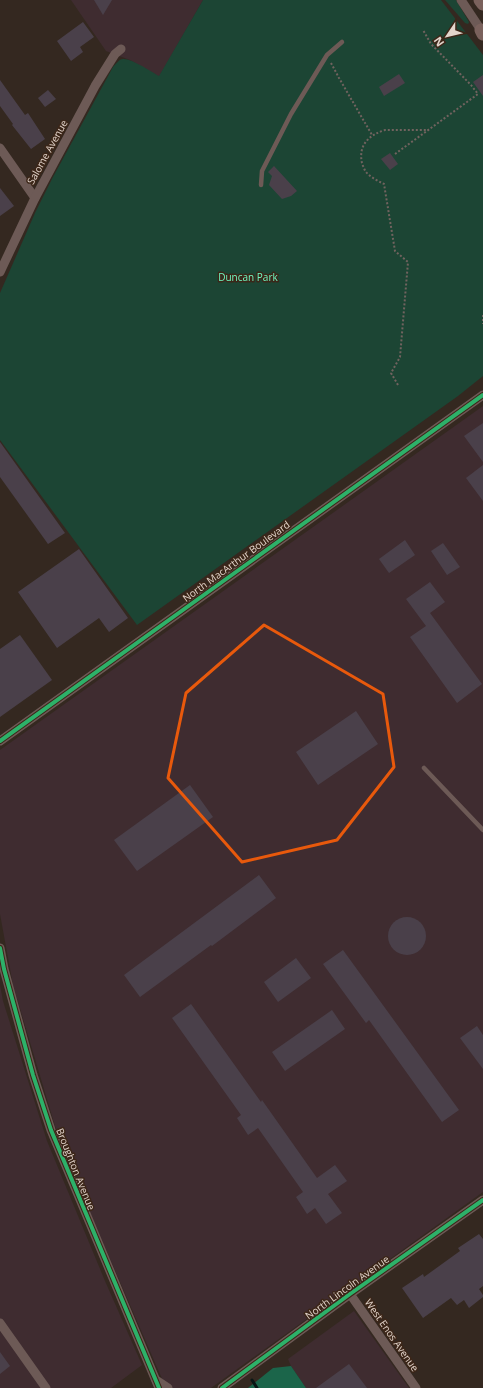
<svg xmlns="http://www.w3.org/2000/svg" width="483" height="1388" viewBox="0 0 483 1388" font-family="'Open Sans',sans-serif">
<style>
.commercial{fill:#3f2c30}
.green{fill:#1c4534}
.forest{fill:#1b654a}
.lines{fill:none;stroke-linecap:round;stroke-linejoin:round}
.stream{stroke:#081615;stroke-width:3}
.building{fill:#4a404a}
.path{stroke:#71635f;stroke-width:2;stroke-dasharray:2 2;stroke-linecap:butt}
.service{stroke:#6d5a56;stroke-width:4.5}
.minor{stroke:#6d5a56;stroke-width:9}
.primary{stroke:#7a615c;stroke-width:13}
.cycleway-casing{stroke:#3c2618;stroke-width:6}
.cycleway{stroke:#2db169;stroke-width:4}
.marked{fill:none;stroke:#e8590c;stroke-width:3;stroke-linejoin:round}
.labels{text-anchor:middle;stroke-width:3;stroke-linejoin:round;paint-order:stroke}
.street-label{font-size:10px;fill:#e3d5cc;stroke:#3c2618}
.park-label{font-size:10px;fill:#6efbc4;stroke:#3c2618}
</style>
<rect width="100%" height="100%" fill="#342820"/>
<g class="commercial">
<path d="M71,0H203L159,77L130,60L106,51Z"/>
<path d="M483,406V1192L211,1388H166L81,1192L55,1126L13,985L0,914V750Z"/>
<path d="M0,985L3,1001L47,1141L105,1281L142,1365L111,1388H0Z"/>
<path d="M354,1311L409,1388H306L291,1366L288,1359Z"/>
</g>
<g class="green">
<path d="M203,0H441L483,55V376L458,396L137,625L0,440V293L35,213L53,177L113,67C116,64 119,59 123,59C131,58 152,72 159,76Z"/>
<path d="M445,0H456L469,22L468,24L465,23Z"/>
</g>
<path class="forest" d="M291,1366L306,1388H248L273,1368Z"/>
<g class="lines">
<path class="stream" d="M252,1380L257,1388"/>
</g>
<g class="building">
<path d="M94,0H112L103,15Z"/>
<path d="M83,22L94,37L80,47L83,52L71,61L57,41Z"/>
<path d="M399,74L405,83L384,96L379,87Z"/>
<path d="M483,75V96L473,82Z"/>
<path d="M0,80L25,115L28,113L45,139L31,149L12,125L13,124L0,106Z"/>
<path d="M48,90L56,99L45,107L38,98Z"/>
<path d="M390,153L398,164L390,170L381,159Z"/>
<path d="M274,166L297,191L291,196L282,199L269,185L272,176L268,172Z"/>
<path d="M0,188L14,206L0,216Z"/>
<path d="M483,423V462L464,436Z"/>
<path d="M0,442L65,533L48,544L0,477Z"/>
<path d="M483,465V501L466,478Z"/>
<path d="M405,540L415,555L389,573L379,559Z"/>
<path d="M443,543L460,567L447,575L431,551Z"/>
<path d="M79,549L128,618L109,632L99,618L57,648L18,592Z"/>
<path d="M430,582L445,602L430,613L482,684L457,703L410,637L426,626L406,599Z"/>
<path d="M20,635L52,680L0,717V649Z"/>
<path d="M356,711L378,744L318,785L296,752Z"/>
<path d="M190,785L213,817L137,871L114,840Z"/>
<path d="M259,875L276,898L212,946L211,945L140,997L124,975Z"/>
<circle cx="407" cy="936" r="19"/>
<path d="M343,950L459,1110L442,1122L369,1020L366,1023L323,964Z"/>
<path d="M296,958L311,978L278,1002L264,982Z"/>
<path d="M191,1004L261,1102L262,1100L317,1178L335,1165L347,1181L328,1194L342,1213L326,1224L315,1208L307,1214L296,1197L303,1192L258,1128L248,1135L237,1118L241,1115L172,1018Z"/>
<path d="M332,1010L345,1029L285,1071L272,1052Z"/>
<path d="M477,1026L483,1035V1069L460,1038Z"/>
<path d="M479,1234L483,1239V1286L479,1289L483,1295V1297L469,1308L464,1300L457,1305L451,1298L423,1318L402,1288L423,1274L424,1277L460,1251L458,1248Z"/>
<path d="M0,1352L10,1366L0,1374Z"/>
<path d="M349,1364L367,1388H316Z"/>
</g>
<g class="lines">
<g class="path">
<path d="M331,63L339,78L372,135"/>
<path d="M395,154L478,94L471,85L431,44L423,30"/>
<path d="M483,315V324"/>
<path d="M398,385L391,373L400,357L408,262L395,251L384,184C378,181 370,177 366,172C364,169 363,166 362,163C358,145 369,135 385,130H429"/>
</g>
<g class="service">
<path d="M261,185L262,171L291,114L327,55L342,42"/>
<path d="M424,768L483,830"/>
</g>
<g class="minor">
<path d="M461,0L481,30"/>
<path d="M0,148L35,198"/>
<path d="M0,272L35,198L95,86L115,54L121,49"/>
<path d="M0,741L483,395"/>
<path d="M0,948L4,969L33,1075L51,1130L159,1388"/>
<path d="M350,1294L416,1388"/>
<path d="M0,1323L46,1388"/>
<path d="M156,1380L168,1388"/>
<path d="M222,1388L350,1294L483,1200"/>
</g>
<g class="primary">
<path d="M480,0L483,4"/>
<path d="M481,30L483,34"/>
</g>
<g class="cycleway-casing">
<g id="cycleway">
<path d="M0,741L483,395"/>
<path d="M0,948L4,969L33,1075L51,1130L159,1388"/>
<path d="M222,1388L350,1294L483,1200"/>
</g>
</g>
<use href="#cycleway" class="cycleway"/>
</g>
<path class="marked" d="M264,625L383,694L394,767L337,840L242,862L168,778L186,693Z"/>
<g class="labels">
<g class="street-label">
<text transform="translate(47 152) rotate(-61)" y="4">Salome Avenue</text>
<text transform="translate(236 561) rotate(-36)" y="4">North MacArthur Boulevard</text>
<text transform="translate(76 1169) rotate(68)" y="4">Broughton Avenue</text>
<text transform="translate(347 1287) rotate(-36)" y="4">North Lincoln Avenue</text>
<text transform="translate(392 1335) rotate(55)" y="4">West Enos Avenue</text>
</g>
<g class="park-label">
<text x="248" y="281">Duncan Park</text>
</g>
</g>
<g transform="translate(447 36) rotate(235)" stroke="#3c2618" stroke-width="3" paint-order="stroke">
<path d="M0-3L7 15L0 10L-7 15Z" fill="#e3d5cc"/>
<text y="-6" font-size="11" font-weight="bold" text-anchor="middle" fill="#e3d5cc">N</text>
</g>
</svg>
